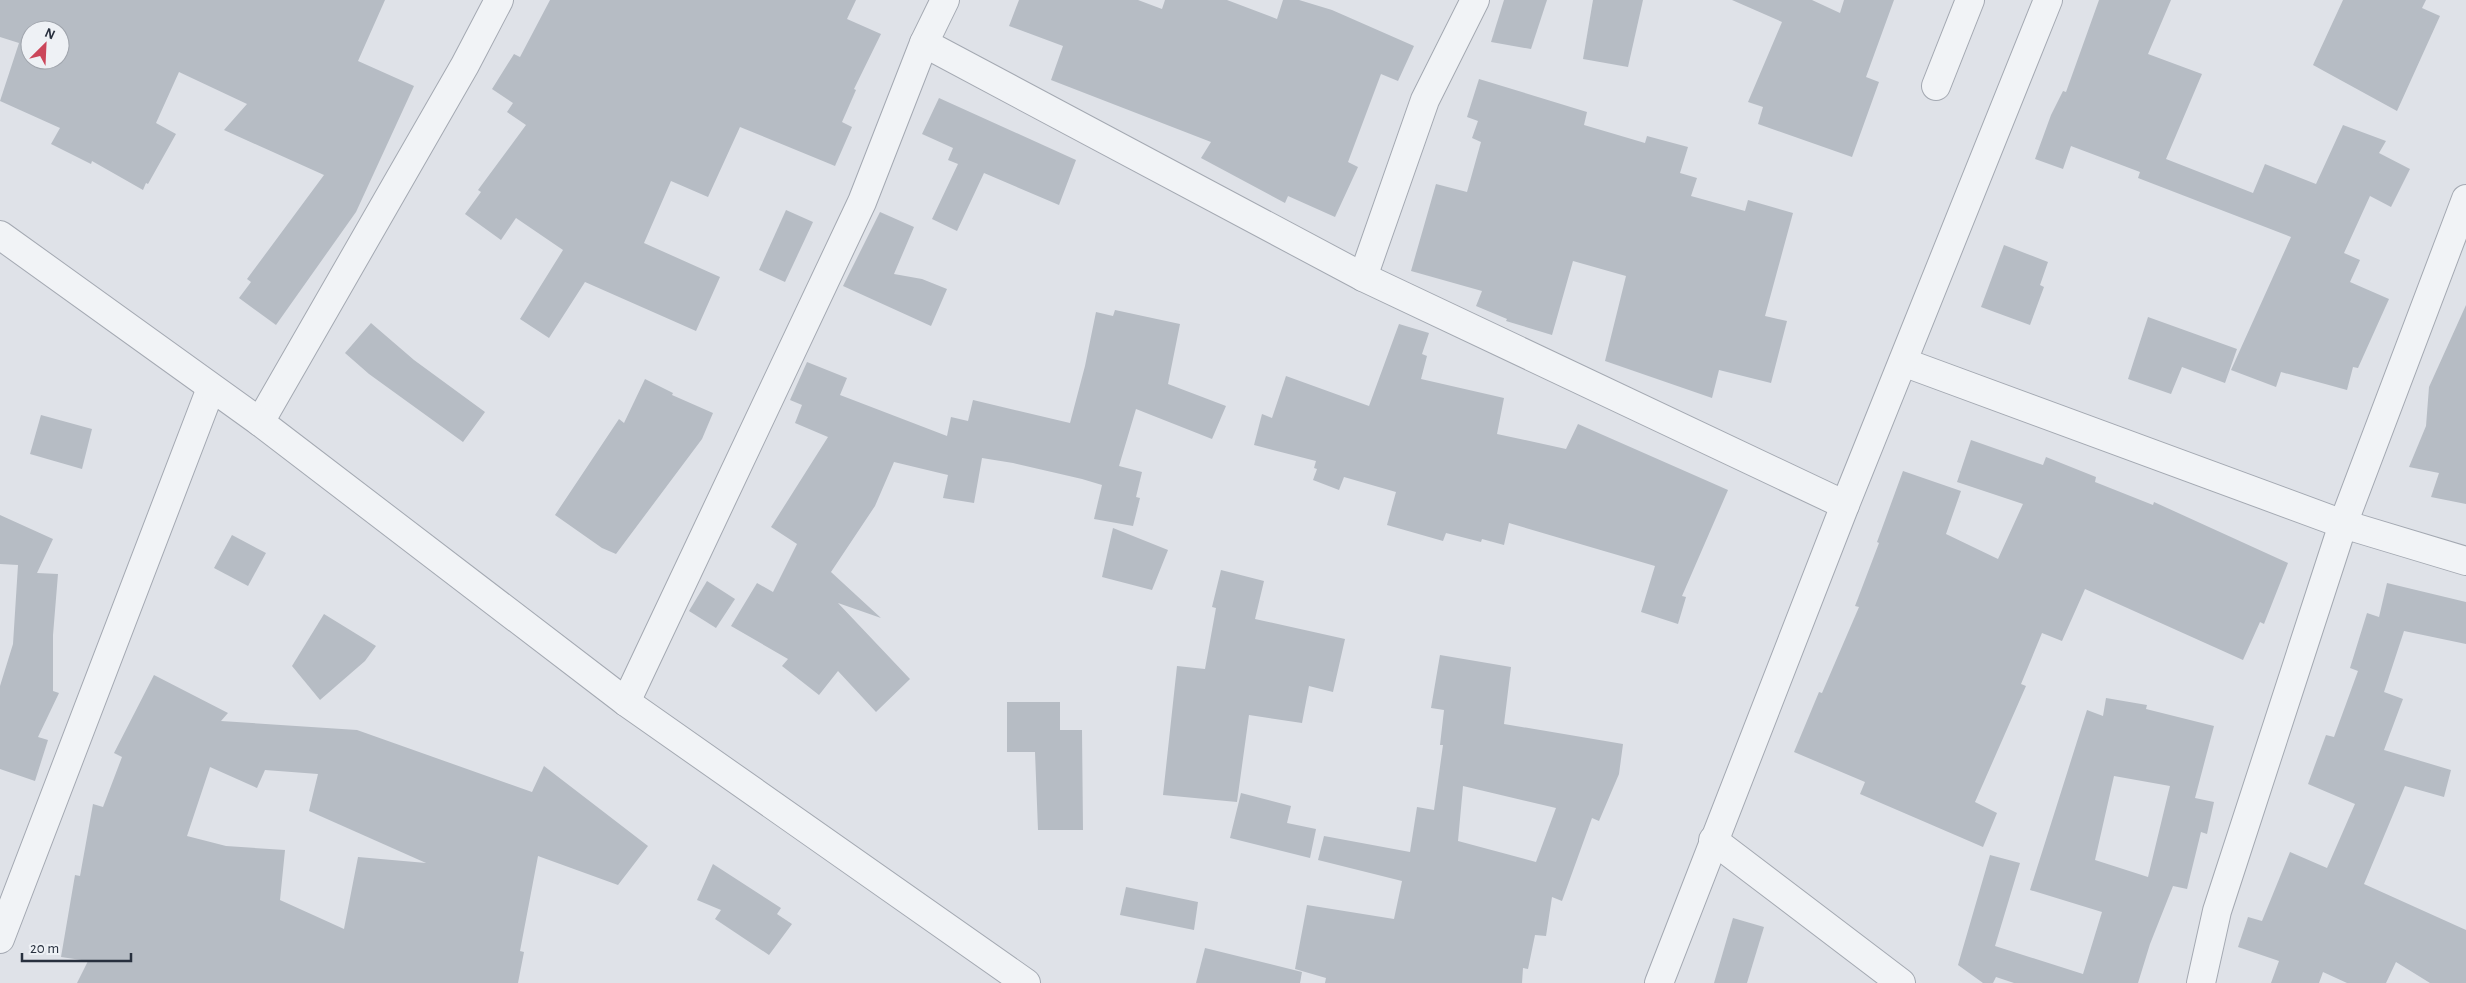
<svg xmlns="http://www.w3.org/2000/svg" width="2466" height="983" viewBox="0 0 2466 983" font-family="'Alegreya Sans',sans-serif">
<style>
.building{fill:#b6bcc4;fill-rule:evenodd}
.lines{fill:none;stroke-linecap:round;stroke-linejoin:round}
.minor-casing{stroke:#a4a9b2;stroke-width:30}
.tertiary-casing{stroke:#a4a9b2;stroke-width:30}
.minor{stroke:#f1f3f6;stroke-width:28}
.tertiary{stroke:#f1f3f6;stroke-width:28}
</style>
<rect width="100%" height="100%" fill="#dfe2e8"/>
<g class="building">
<path d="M0,0H385L358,61L414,86L356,212L276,325L239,298L251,282L247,279L324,175L224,130L247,104L179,72L156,123L176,134L148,184L146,183L143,190L92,161L91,164L51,144L60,128L0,101L19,43L0,37ZM30,30H60V60H30Z"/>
<path d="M550,0H856L847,19L881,34L854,89L856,90L842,122L852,127L835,166L740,127L708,197L671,181L644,243L720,277L696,331L585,282L549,338L520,319L563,250L516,218L501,240L465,214L481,192L478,190L526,125L507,112L513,103L492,89L514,54L520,57Z"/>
<path d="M1019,0H1138L1162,9L1165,0H1227L1277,19L1283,0H1299L1332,10L1414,46L1398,81L1381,74L1348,162L1358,167L1335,217L1288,196L1285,203L1201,158L1211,142L1051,80L1063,46L1009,26Z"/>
<path d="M1504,0H1547L1531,49L1491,42Z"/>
<path d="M1593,0H1643L1628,67L1583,59Z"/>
<path d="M1732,0H1812L1840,13L1844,0H1894L1866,77L1879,82L1852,157L1758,124L1763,107L1748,102L1782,22Z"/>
<path d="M2099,0H2171L2148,54L2202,74L2166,159L2253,193L2265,164L2316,184L2343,125L2386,141L2379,153L2410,169L2391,207L2370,196L2344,253L2360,260L2350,282L2389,299L2358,368L2353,367L2347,390L2281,372L2276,387L2231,370L2291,237L2138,178L2140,172L2071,146L2063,169L2035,159L2051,115L2063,91L2066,92Z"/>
<path d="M2343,0H2426L2422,8L2440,16L2397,111L2313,65Z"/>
<path d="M1479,79L1587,112L1584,125L1645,143L1647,136L1688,147L1680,173L1697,178L1691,196L1745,211L1748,200L1793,213L1765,316L1787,321L1771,383L1719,370L1712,398L1605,361L1626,276L1573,261L1552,335L1506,321L1507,319L1476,306L1482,291L1411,271L1436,184L1467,192L1481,142L1472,138L1478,121L1467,117Z"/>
<path d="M939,98L1076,160L1059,205L984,173L957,231L932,219L958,164L948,160L953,148L922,134Z"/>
<path d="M786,210L813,222L785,282L759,270Z"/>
<path d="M880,212L914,227L894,274L922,279L947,289L931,326L843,286Z"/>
<path d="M2004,245L2048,262L2040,285L2044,287L2030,325L1981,307Z"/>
<path d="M2466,305V504L2431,497L2439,473L2409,467L2426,426L2429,387Z"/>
<path d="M1115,310L1180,324L1168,384L1226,406L1212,439L1136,409L1119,466L1142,472L1136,497L1140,498L1133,526L1094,519L1102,485L1082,479L1013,463L982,458L974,503L943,498L948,475L894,462L875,506L831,572L881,618L838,603L910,679L876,712L838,671L819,695L782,666L788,659L731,626L757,583L773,592L797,544L771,527L828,437L795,423L802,405L790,400L807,362L847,378L840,395L947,436L951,417L968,421L973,400L1070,423L1085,366L1096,312L1113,316Z"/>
<path d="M2148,317L2237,349L2225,383L2182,367L2171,394L2128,379Z"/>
<path d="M371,323L414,360L485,412L463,442L369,374L345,353Z"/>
<path d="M1399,324L1429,333L1422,354L1427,356L1421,379L1504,398L1497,434L1566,449L1578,424L1728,490L1682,596L1686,597L1678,624L1641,612L1655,566L1509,523L1504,545L1482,539L1481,542L1446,533L1443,541L1387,525L1396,492L1344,477L1339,490L1313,480L1317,469L1314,468L1316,461L1254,445L1262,414L1272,418L1286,376L1369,406Z"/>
<path d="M645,379L673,393L672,395L713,413L702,439L616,554L602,548L555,515L619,419L624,423Z"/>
<path d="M41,415L92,429L82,469L30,454Z"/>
<path d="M1971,440L2043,465L2046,457L2096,477L2095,482L2153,505L2154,502L2288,563L2264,624L2260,622L2243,660L2085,589L2062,641L2042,633L2021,684L2026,686L1975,802L1997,813L1983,847L1860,794L1865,782L1794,752L1819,692L1822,693L1859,607L1855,606L1879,543L1877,542L1903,471L1961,491L1946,534L1998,559L2023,504L1957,482Z"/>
<path d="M0,515L53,539L37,573L58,574L53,635V691L59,693L38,737L48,740L35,781L0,769V686L13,644L18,565L0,564Z"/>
<path d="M1113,528L1168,550L1152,590L1102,577Z"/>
<path d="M232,535L266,553L248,586L214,568Z"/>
<path d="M1221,570L1264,581L1255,619L1345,639L1333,692L1309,686L1302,723L1249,715L1237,802L1163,795L1177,666L1205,669L1216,608L1212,607Z"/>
<path d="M707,581L735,599L716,628L689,611Z"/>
<path d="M2387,583L2466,602V644L2404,631L2384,692L2403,699L2384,750L2451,770L2444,797L2405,786L2364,884L2466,930V983H2430L2396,962L2386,983H2347L2323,972L2319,983H2271L2279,961L2238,947L2248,917L2262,921L2290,852L2327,868L2355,804L2308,784L2326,735L2334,737L2358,671L2350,668L2367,613L2379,617Z"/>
<path d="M324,614L376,646L365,661L320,700L292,666Z"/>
<path d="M1440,655L1511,667L1504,724L1623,744L1619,774L1599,821L1592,818L1562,901L1552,897L1546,936L1535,935L1528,969L1523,968L1522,983H1325L1326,978L1295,969L1307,905L1394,919L1402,881L1318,860L1324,836L1410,852L1417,807L1434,810L1443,745H1440L1444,710L1431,708ZM1463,786L1556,808L1536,862L1458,841Z"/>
<path d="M154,675L228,713L221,721L357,730L532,792L544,766L648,846L618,885L538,856L520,951L524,952L518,983H77L88,961L61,957L75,875L80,876L93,804L103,807L122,757L114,753ZM210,767L257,788L265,770L318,774L309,811L426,863L358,857L344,929L280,900L285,850L226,846L187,836Z"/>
<path d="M2106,698L2147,705L2146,709L2214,726L2195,798L2214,802L2207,834L2201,832L2187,889L2173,886L2150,944L2138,983H2014L1996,977L1993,983H1983L1958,965L1990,855L2020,863L1995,946L2083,974L2102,912L2030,890L2087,710L2103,716ZM2114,776L2170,786L2148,877L2095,860Z"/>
<path d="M1007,702H1060V730H1082L1083,830H1038L1035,752H1007Z"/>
<path d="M1241,793L1291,806L1287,823L1316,829L1310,858L1230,838Z"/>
<path d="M713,864L781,908L777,914L792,924L769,955L715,919L721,910L697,900Z"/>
<path d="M1126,887L1198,902L1194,930L1120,915Z"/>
<path d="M1733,918L1764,927L1747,983H1714Z"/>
<path d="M1205,948L1302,972L1300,983H1196Z"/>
</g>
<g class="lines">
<g class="minor-casing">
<g id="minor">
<path d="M924,43L1363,277L1845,505"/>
<path d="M1936,86L1970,0"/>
<path d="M1363,277L1425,100L1475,0"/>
<path d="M1903,362L2343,524L2466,561"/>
<path d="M260,422L465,65L499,0"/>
<path d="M626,702L862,202L924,43L945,0"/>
<path d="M1713,840L1901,983"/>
<path d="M0,939L211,388"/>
<path d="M1659,983L1845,505L2048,0"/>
<path d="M2201,983L2217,911L2343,524L2466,199"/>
</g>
</g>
<g class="tertiary-casing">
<path id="tertiary" d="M0,235L260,422L626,702L1026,983"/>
</g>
<use href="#minor" class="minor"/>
<use href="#tertiary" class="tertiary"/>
</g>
<g transform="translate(45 45) rotate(24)"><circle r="24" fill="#eef1f5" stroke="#9fa4ac"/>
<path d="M0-4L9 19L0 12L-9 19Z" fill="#cb465a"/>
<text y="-8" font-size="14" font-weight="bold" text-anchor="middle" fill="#28303e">N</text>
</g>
<path d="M22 953v8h109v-8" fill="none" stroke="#28303e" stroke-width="2.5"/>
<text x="30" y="953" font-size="15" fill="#28303e" stroke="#eef1f5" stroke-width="4" paint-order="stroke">20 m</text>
</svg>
